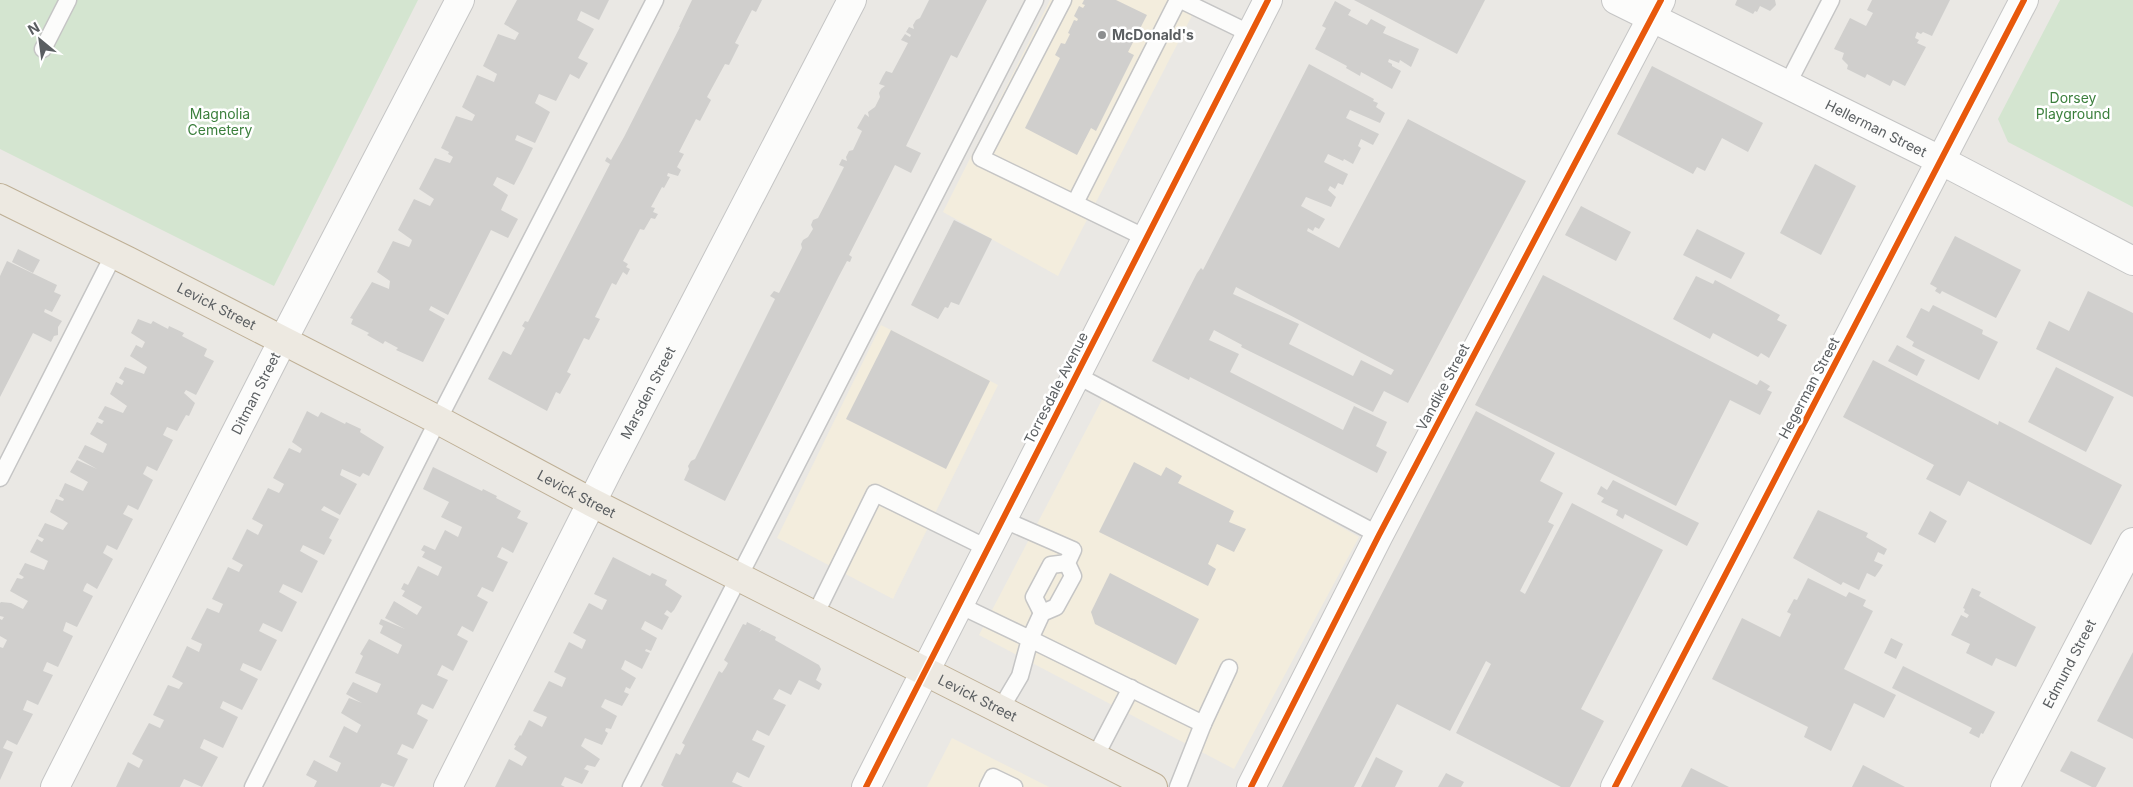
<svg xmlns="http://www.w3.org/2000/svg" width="2133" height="787" viewBox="0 0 2133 787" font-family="Inter,sans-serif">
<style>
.commercial{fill:#f3eddd}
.green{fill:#d4e5d0}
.building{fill:#d0cfcd;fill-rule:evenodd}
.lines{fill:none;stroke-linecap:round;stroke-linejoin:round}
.lane-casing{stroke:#c5c5c5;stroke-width:19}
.street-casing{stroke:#c5c5c5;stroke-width:30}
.secondary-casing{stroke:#c5c5c5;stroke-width:30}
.highway-casing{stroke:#beaf95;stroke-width:30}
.lane{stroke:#fcfcfb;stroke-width:16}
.street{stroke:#fcfcfb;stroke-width:28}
.secondary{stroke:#fcfcfb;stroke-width:28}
.highway{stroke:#ede9e1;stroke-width:28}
.cycleway-casing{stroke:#fff;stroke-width:9}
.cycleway{stroke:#e8590c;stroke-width:6}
.poi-dot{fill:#8c8e8f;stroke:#fff;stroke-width:2}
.labels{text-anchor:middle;stroke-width:5;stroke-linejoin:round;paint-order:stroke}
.poi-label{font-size:14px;font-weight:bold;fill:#5a5e61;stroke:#fff;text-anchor:start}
.park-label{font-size:14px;fill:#3b7f3c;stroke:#fff}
.street-label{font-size:14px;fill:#5a5e61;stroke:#fff}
</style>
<rect width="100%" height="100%" fill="#eae8e4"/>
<g class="commercial">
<path d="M1050,0H1200L1058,276L943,212Z"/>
<path d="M881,325L998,385L893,599L777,538Z"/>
<path d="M1105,394L1359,537L1234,769L979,635Z"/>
<path d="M952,738L1049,787H927Z"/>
</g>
<g class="green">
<path d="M0,0H418L274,286L0,149Z"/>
<path d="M2060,0H2133V207L2008,142L1998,119Z"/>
</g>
<g class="building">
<path d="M517,0H609L599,20L581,11L577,20L594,29L578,58L588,63L579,79L570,74L556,101L539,94L535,103L550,112L535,143L517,135L515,140L533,148L522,170L514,185L497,177L493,185L508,195L501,210L518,219L508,238L491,230L448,315L431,306L429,310L445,319L423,362L396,350L398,348L385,341L383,344L367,335L369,333L351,324L353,319L350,318L372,282L389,289L390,281L377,272L393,241L409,247L411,243L412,240L398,230L414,199L430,206L434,199L419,189L435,158L450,163L453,157L448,154L449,152L441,148L456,116L472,121L475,115L462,107L477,75L494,82L497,74L483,66L498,34L515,40L519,33L504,24Z"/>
<path d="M692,0H762L756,12L752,10L735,43L739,45L729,65L725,64L707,97L711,100L700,121L696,119L679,152L684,154L677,167L681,170L678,176L668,173L667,176L670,177L664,188L662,187L651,207L655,208L653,212L658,214L655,219L651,218L644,230L640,229L623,261L628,264L626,267L630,269L627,275L623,272L616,285L612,283L595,317L600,319L589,340L584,338L567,372L571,374L566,383L560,394L556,392L547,411L488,379L503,351L511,355L525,328L522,326L525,321L528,322L610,164L605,161L607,157L611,160L624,137L680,27H679Z"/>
<path d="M929,0H987L957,58L951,55L906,146L921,153L911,173L895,165L849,255L852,257L850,262L847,261L839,276L725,501L684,480L689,469L688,466L691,461L695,459L775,299L770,296L774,291L779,293L802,248L801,244L803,240L808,237L813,229L811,225L813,220L818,218L833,189L844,167L839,165L842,159L847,161L846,157L849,151L853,150L862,131L857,128L865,114L869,117L868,112L875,107L880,97L879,93L881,89L885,86L879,84L883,76L886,71L892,73L908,43L901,40L905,34L910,37L911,35L906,32L909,27L914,29L913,25L916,20L920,18Z"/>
<path d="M1084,0H1116L1147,15L1128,52L1134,55L1096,131L1091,128L1077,155L1025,128L1060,58L1055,55L1061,43L1065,44L1070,34L1068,33L1074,20L1077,21L1078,19L1074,16L1079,6L1083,8L1085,5L1082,4Z"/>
<path d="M1354,0H1485L1457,54Z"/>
<path d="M1737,0H1775L1776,5L1770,11L1760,6L1757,12L1755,11L1753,14L1735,5Z"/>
<path d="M1872,0H1950L1932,36L1923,32L1921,34L1917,32L1915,38L1919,40L1917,43L1926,47L1905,86L1893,80L1890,86L1867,74L1865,78L1847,69L1848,65L1842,59L1844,53L1834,49L1850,18L1866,26L1873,13L1867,10Z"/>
<path d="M1335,1L1351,10L1348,15L1367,25L1371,19L1386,27L1383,33L1419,49L1411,67L1400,60L1399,63L1389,59L1388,62L1392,64V66L1401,71L1392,89L1361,72L1360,76L1346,68L1347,66L1315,49L1326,28L1322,26Z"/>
<path d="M1309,64L1374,99L1373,101L1378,103L1376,107L1385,113L1380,123L1350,110L1346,118L1379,134L1373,145L1361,139L1358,146L1361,148L1353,164L1344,159L1343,161L1328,154L1324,162L1348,174L1343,185L1338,183L1335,189L1330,186L1328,190L1336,197L1331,207L1306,197L1301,206L1325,219L1319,229L1315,227L1313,231L1308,228L1307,231L1339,248L1408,119L1526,181L1408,403L1384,391L1373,412L1241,347L1242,345L1214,330L1209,340L1239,354L1230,372L1343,430L1354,406L1387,422L1376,446L1387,452L1377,473L1190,377L1189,380L1152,361L1197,273L1201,268L1203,270ZM1236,287L1394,370L1391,375L1361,360L1353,376L1289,344L1299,324L1233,294Z"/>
<path d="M1652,66L1763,123L1748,152L1722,138L1705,171L1697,167L1693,174L1617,134Z"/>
<path d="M1815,164L1856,186L1821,255L1780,233Z"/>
<path d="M1581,206L1631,232L1616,261L1565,235Z"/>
<path d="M954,220L992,239L959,305L951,302L948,308L945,307L938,319L911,305Z"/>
<path d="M1697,229L1745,253L1731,279L1683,255Z"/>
<path d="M1955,236L2021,270L1996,318L1942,291L1940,294L1935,291L1937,288L1930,284Z"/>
<path d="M18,249L40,260L33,273L12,262Z"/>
<path d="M7,261L57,285L54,292L61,295L52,312L45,309L44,312L62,321L58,327V335L54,336L51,342L33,333L0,397V276Z"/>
<path d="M1543,275L1757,385L1760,380L1770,386L1767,390L1772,392L1760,415L1730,400L1676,506L1475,405Z"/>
<path d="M1696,276L1713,284L1715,280L1780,315L1777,320L1787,325L1769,358L1761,353L1758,357L1713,333L1710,339L1673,319Z"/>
<path d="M2088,291L2133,313V397L2036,349L2049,321L2069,331Z"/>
<path d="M1933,305L1983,330L1982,334L1998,342L1979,380L1912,346L1914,342L1906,337L1921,308L1929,312Z"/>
<path d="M138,319L151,324L153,321L168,329L169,326L184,333L182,336L207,349L204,356L214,361L196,395L186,390L184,393L195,403L189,416L186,415L177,431L167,427L163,435L173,440L157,471L147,466L143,474L153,480L138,510L128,505L127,507L123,514L133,519L117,550L107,545L103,553L113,559L97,589L87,583L85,586L83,591L93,596L77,627L66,622L63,631L73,636L58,667L47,662L46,664L43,671L53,675L38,705L27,700L23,710L33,714L17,745L7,740L3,748L13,752L0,780V647L3,648L7,640L0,636V619L2,620L4,617L0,616V603L1,602L11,603L23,609L28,601L10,591L17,578L22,579L24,577L19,574L25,563L44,570L48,561L30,552L37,539L42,542L44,539L38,536L45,523L63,530L68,523L50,512L56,499L63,501L64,499L59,496L65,483L83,491L88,482L70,472L77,460L97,469L78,458L85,445L103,453L105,449L107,444L90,434L97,422L102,424L103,422L104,421L98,418L105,406L123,413L127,406L110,394L116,382L122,385L124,381L119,378L125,367L144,374L147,367L130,356L136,345L142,348L145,342L131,333Z"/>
<path d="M891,330L990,381L946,469L846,419Z"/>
<path d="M1897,345L1925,360L1917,376L1888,361Z"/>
<path d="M1873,360L1998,425L1999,421L2122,485L2091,545L1968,481L1960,496L1926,479L1934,465L1843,417Z"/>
<path d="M2056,367L2114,397L2086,452L2028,422Z"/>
<path d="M307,411L318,417L321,412L345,424L346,422L361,429L360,432L384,447L369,476L363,473L360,477L342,469L340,475L357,484L340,515L324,506L321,510L339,519L329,538L332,540L324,555L303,545L300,551L318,561L302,593L283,584L279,592L297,602L282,632L263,623L259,631L277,640L261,671L243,663L240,670L258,679L242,710L223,701L220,708L238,717L223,748L204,739L200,748L218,757L202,787L184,779L180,787H116L128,762L139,768L143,760L132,754L149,723L160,728L164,720L153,715L168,685L179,689L183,683L172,677L187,646L199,652L202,644L191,639L207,608L219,613L223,604L212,599L228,567L239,572L241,568L243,565L232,559L247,529L258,535L263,525L252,519L268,488L279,493L281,490L284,484L273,478L289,448L300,453L302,449L292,442Z"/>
<path d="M1476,411L1555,453L1540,481L1563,493L1548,522L1554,525L1520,591L1525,594L1572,503L1663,550L1581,709L1604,721L1570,787H1561L1456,733L1491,664L1486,661L1450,731L1397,704L1354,787H1282Z"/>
<path d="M1134,462L1161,476L1166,467L1182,476L1178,483L1234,511L1229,522L1246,529L1234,552L1217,544L1208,564L1216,569L1208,586L1099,532Z"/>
<path d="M433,467L482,491L483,489L497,496L496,498L521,511L517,518L528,523L513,553L502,547L497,557L508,562L493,592L482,587L477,596L488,602L473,632L462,626L457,635L468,641L453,671L442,665L437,675L448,680L433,709L422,704L419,709L417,714L428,720L413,749L402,744L397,754L408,759L394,787L382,783L380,787H314L317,781L306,775L314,760L337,772L341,763L329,757L344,726L357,733L361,725L341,713L349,698L362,703L346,694L353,682L377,693L381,684L355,673L363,656L360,654L369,639L398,654L402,645L380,633L383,626L379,624L381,619L405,629L385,618L394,601L417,615L422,607L402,596L405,591L401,589L404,583L408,585L418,566L438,576L442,567L422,557L425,552L421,550L424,545L435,550L445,530L458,537L462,527L441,517L449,502L423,489Z"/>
<path d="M1613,480L1699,523L1687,546L1625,514L1623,519L1616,515L1618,510L1601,502L1604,498L1597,494L1601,486L1607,490Z"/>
<path d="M1818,510L1868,533L1866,537L1887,549L1884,555L1878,552L1874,561L1883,565L1880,570L1875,577L1867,573L1859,590L1843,582L1841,585L1793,558Z"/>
<path d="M1930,511L1947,521L1935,543L1918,534Z"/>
<path d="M613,557L650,576L652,573L667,580L665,585L682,596L674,610L671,613L667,610L664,614L669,617L662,630L645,621L641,629L657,638L651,651L646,649L645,651L650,653L642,669L625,660L623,665L621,669L636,678L630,689L626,687L624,692L629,694L622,706L605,699L601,707L617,716L611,729L606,728L605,731L608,733L602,745L585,738L581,746L600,759L595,767L587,765L584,769L589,771L582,784L565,777L561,785L565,787H495L509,759L522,766L527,757L514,749L516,746L514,745L520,735L521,736L529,720L542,727L547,717L533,711L549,681L562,687L566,678L554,672L569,642L582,649L586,640L573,633L589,603L602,610L607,600L594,594Z"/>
<path d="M1110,573L1199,619L1176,665L1095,624L1091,612Z"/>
<path d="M1808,578L1846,597L1849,592L1866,600L1863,606L1873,611L1844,669L1896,695L1884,718L1854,703L1831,751L1804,737L1808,727L1712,679L1742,618L1780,637L1791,614L1787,612L1794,599L1797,600Z"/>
<path d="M1972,588L1981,592L1979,596L2036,627L2016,667L1996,658L1992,666L1966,653L1970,644L1951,635L1961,615L1967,618L1969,615L1964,612L1965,609L1963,608Z"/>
<path d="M747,622L761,629L759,632L762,630L776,637L775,640L819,665L821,669L816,680L822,684L819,690L799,680L791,695L779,689L773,699L786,705L769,736L757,730L752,740L765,746L749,778L737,772L732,782L743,787H664L661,785L676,753L680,755L685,745L682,743L719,671L722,673L726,667L728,663L724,660L743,624L746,625Z"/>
<path d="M1891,638L1903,644L1896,659L1884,653Z"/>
<path d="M2133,652V739L2097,721Z"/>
<path d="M1903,666L1995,712L1983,734L1981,733L1979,738L1969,733L1972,728L1892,688Z"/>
<path d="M2071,751L2106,768L2096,787H2092L2060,771Z"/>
<path d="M1376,757L1403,771L1395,787H1361Z"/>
<path d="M1863,765L1905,787H1852Z"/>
<path d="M1691,768L1729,787H1681Z"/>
<path d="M1446,773L1464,782L1461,787H1438Z"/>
</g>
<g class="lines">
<g class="lane-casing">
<g id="lane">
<path d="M1063,0L981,158L1146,238"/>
<path d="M1181,0L1251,34"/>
<path d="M43,49L68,0"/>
<path d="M1787,85L1831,0"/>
<path d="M1075,203L1178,0"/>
<path d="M1076,375L1379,535"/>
<path d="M0,478L114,254"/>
<path d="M959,605L1030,639L1042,613L1056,607L1073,576L1067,563L1073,550L1002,519"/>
<path d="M1042,613L1034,597L1051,565L1067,563"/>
<path d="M815,615L875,493L987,548"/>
<path d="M1001,708L1020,676L1030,639L1203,724L1178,787"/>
<path d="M1203,724L1229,668"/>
<path d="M1095,757L1131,688"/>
<path d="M253,787L438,420L655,0"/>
<path d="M631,787L1035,0"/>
<path d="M988,787L993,777L1014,787"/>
</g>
</g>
<g class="street-casing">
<g id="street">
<path id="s1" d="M1616,0L1942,161L2133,261"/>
<path id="s2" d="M55,787L282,342L460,0"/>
<path id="s3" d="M448,787L609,468L852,0"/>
<path d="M1251,787L1379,535L1661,0"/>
<path d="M1615,787L2024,0"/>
<path id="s4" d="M2005,787L2133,542"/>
</g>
</g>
<g class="secondary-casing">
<path id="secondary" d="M866,787L1268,0"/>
</g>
<g class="highway-casing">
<g id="highway">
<path id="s5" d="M0,198L128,261L438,420L591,502L1153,787"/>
</g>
</g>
<use href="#lane" class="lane"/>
<use href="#street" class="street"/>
<use href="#secondary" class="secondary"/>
<use href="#highway" class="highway"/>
<g class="cycleway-casing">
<g id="cycleway">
<path d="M866,787L1268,0"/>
<path d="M1251,787L1379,535L1661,0"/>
<path d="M1615,787L2024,0"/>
</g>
</g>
<use href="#cycleway" class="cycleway"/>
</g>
<circle class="poi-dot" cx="1102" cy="35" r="5"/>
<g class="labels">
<g class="poi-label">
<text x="1112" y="40">McDonald's</text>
</g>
<g class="park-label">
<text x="2073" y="103">Dorsey<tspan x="2073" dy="16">Playground</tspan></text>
<text x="220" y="119">Magnolia<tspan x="220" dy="16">Cemetery</tspan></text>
</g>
<g class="street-label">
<text dy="5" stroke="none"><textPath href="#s1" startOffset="290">Hellerman Street</textPath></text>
<text dy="5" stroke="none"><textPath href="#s5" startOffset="242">Levick Street</textPath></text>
<text transform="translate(1443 387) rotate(-62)" y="5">Vandike Street</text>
<text transform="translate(1056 388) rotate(-63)" y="5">Torresdale Avenue</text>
<text transform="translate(1809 388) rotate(-62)" y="5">Hegerman Street</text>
<text dy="5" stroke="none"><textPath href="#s3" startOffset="442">Marsden Street</textPath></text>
<text dy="5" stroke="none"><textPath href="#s2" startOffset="442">Ditman Street</textPath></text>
<text dy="5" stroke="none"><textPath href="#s5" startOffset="648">Levick Street</textPath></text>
<text dy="5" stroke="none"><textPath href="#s4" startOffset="139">Edmund Street</textPath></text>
<text dy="5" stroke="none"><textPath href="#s5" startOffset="1098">Levick Street</textPath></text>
</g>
</g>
<g transform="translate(40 40) rotate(331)" stroke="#ffffff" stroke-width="4" paint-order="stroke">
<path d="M0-4L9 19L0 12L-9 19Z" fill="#5a5e61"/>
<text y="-8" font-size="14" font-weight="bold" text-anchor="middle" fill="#5a5e61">N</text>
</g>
</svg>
